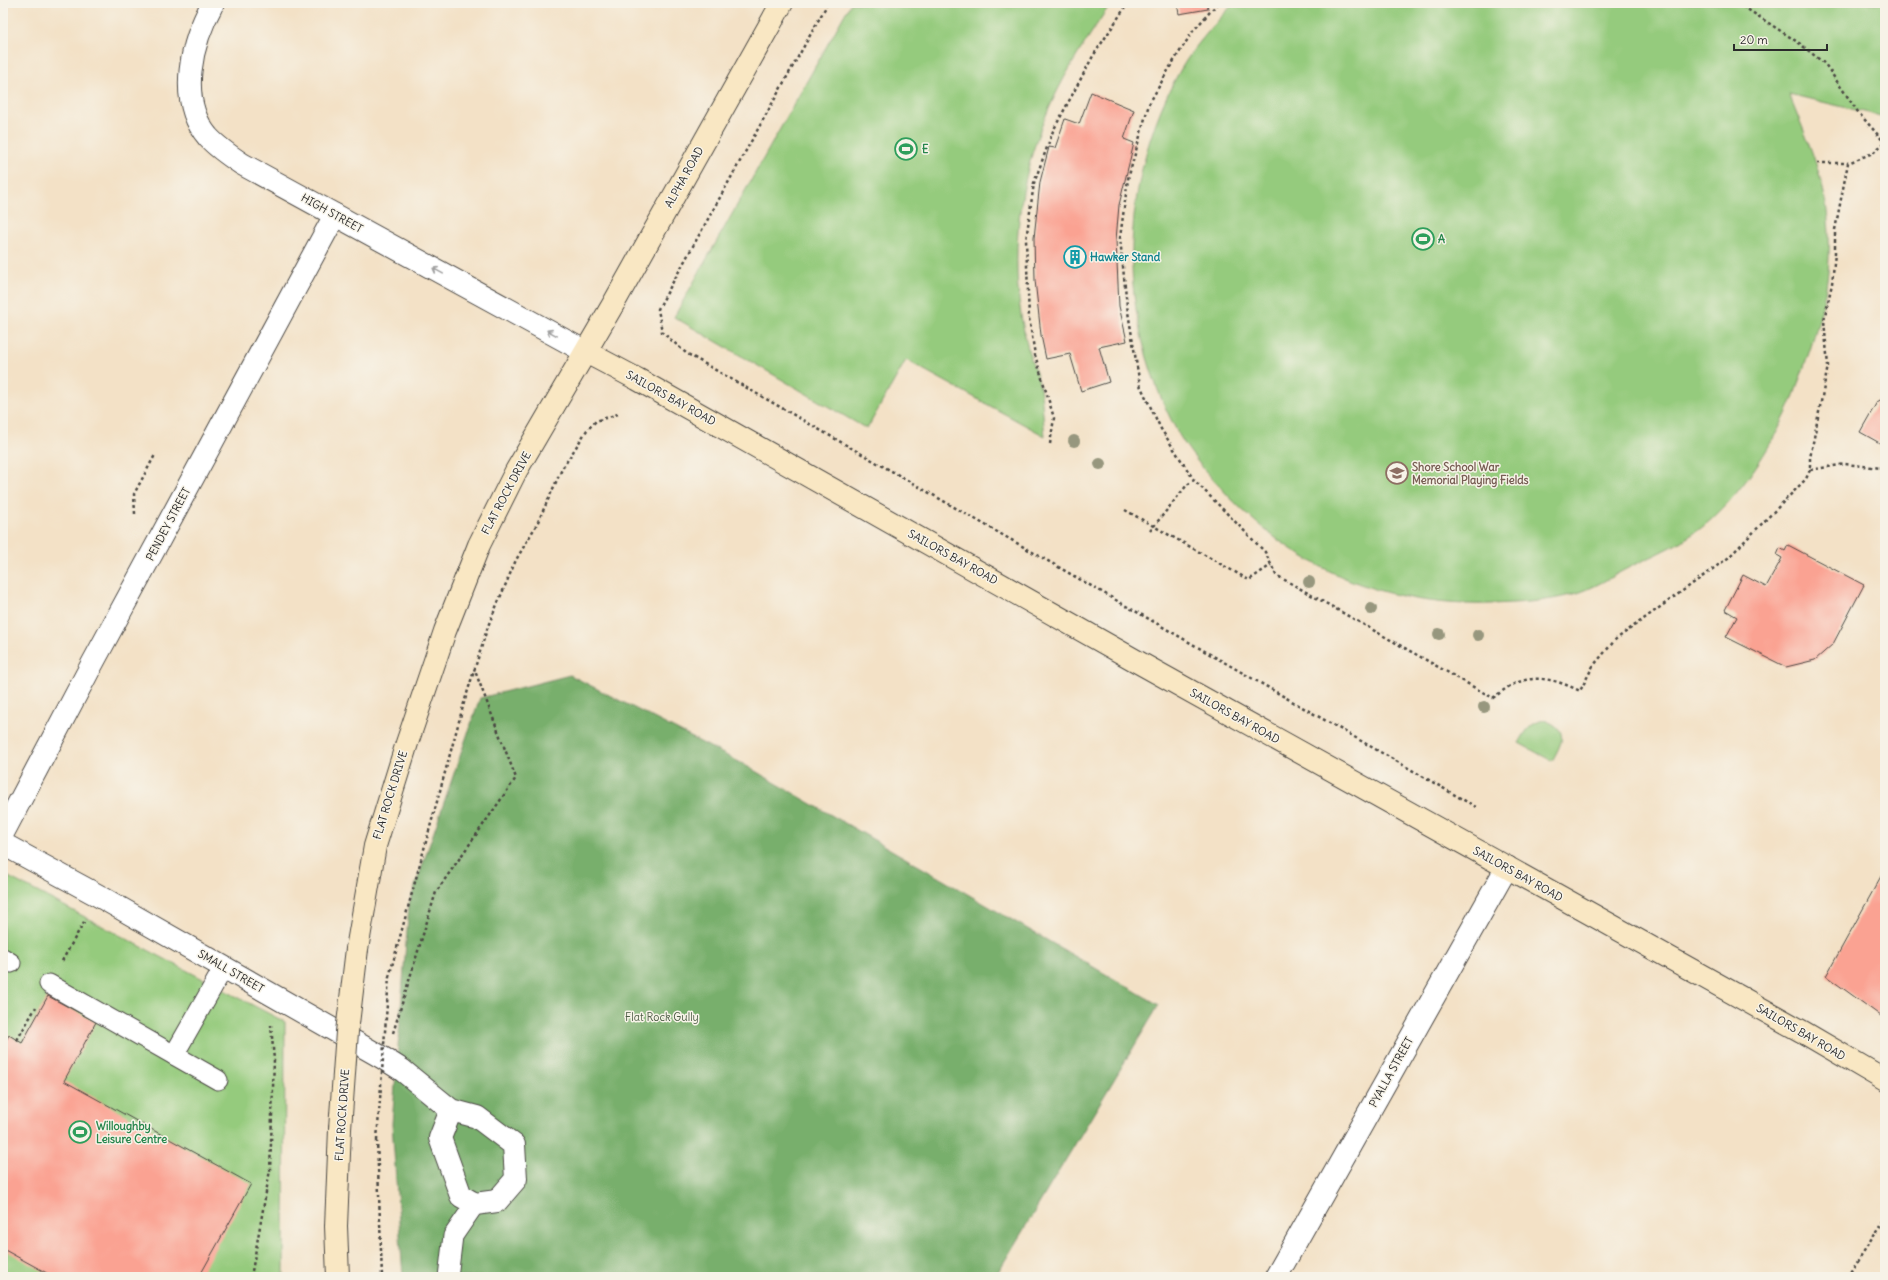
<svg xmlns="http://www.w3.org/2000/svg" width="1888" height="1280" viewBox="0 0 1888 1280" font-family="Delius,sans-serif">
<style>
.green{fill:#95cb7d;stroke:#607b54}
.forest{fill:#78af6c;stroke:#526d4c}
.building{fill:#faa292}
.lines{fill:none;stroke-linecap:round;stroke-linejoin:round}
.lane-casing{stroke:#494642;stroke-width:21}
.street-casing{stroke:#494642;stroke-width:24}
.secondary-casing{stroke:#494642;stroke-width:24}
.path{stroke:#494642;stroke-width:2.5;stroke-dasharray:3 3;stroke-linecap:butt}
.lane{stroke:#fff;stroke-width:19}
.street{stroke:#fff;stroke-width:22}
.secondary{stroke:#f9e7c3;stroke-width:22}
.secondary-bridge-casing{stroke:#494642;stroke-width:24;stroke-linecap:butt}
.path-bridge{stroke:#494642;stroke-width:2.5;stroke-dasharray:3 3;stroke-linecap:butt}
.secondary-bridge{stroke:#f9e7c3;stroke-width:22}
.tree{fill:#97977e}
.oneway{stroke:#a0a0a0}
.labels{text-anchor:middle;stroke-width:3;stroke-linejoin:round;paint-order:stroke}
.leisure-label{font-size:11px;font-weight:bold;fill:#27864d;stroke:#f7f3e8;text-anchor:start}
.street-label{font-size:11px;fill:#2b2b2b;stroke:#f7f3e8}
.culture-label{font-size:11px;font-weight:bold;fill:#0d838f;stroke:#f7f3e8;text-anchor:start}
.education-label{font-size:11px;font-weight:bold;fill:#785e54;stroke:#f7f3e8;text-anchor:start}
.park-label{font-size:11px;fill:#4b5b44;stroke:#f7f3e8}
</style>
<rect width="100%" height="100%" fill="#f7f3e8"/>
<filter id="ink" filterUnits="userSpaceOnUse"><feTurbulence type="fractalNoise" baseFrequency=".025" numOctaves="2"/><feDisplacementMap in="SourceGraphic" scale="8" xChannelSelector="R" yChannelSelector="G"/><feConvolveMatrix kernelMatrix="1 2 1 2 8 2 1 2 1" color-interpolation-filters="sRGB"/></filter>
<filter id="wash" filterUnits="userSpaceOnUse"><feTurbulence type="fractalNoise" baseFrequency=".012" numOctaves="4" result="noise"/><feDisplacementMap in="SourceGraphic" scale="16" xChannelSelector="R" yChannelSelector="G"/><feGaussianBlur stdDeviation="0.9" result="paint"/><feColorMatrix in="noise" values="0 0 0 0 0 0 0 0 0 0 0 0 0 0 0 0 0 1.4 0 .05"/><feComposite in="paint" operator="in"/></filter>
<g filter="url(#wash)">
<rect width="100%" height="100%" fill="#f3e1c6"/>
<g class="green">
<path d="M851,3H1111C1090,35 1068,67 1052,102C1021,167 1010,243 1021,315C1023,327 1026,341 1029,353C1033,365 1038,376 1040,388C1043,404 1043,420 1045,436L906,360L867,429L674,317Z"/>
<path d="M1234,3H1885V117L1789,94C1804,132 1822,170 1827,211C1835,273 1821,321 1800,378C1796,390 1792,402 1786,414C1765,458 1728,514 1685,539C1668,550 1648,558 1630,567C1612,576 1593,589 1574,594C1547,602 1517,603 1489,604C1382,607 1293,567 1221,488C1205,471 1190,454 1178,433C1157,395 1143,352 1136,309C1123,232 1141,137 1181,69C1195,45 1215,24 1234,3Z"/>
<path d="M1544,720C1570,729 1562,743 1552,761L1519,743C1526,731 1530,723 1544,720Z"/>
<path d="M3,874L285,1022L284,1277H3Z"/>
</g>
<path class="forest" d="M570,675L743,764L1159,1005L995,1277H403L392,1124L409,904L480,698Z"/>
<g id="blocks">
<g class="building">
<path d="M1177,3H1207L1208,9L1179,14Z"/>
<path d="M1091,92L1134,110L1124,139L1134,143L1119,205L1116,240L1119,306L1127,341L1099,347L1109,382L1081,391L1070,354L1046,359L1041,335L1035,280L1034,238L1040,182L1049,147L1055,148L1065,119L1079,124Z"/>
<path d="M1885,397V446L1860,432L1877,402Z"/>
<path d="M1788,545L1864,585L1833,644L1815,660L1786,667L1726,637L1737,617L1725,610L1743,575L1766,587L1782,558L1777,555L1780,548L1785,551Z"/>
<path d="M1885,869V1019L1826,976Z"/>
<path d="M48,996L96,1022L64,1081L251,1184L199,1277H54L3,1249V1045L9,1035L22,1043Z"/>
</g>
</g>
</g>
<g filter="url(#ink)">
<use href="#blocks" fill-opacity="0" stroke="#494642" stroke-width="1"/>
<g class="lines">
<g class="lane-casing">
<g id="lane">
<path d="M3,958L11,963"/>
<path d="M49,984L218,1080"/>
<path d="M174,1055L224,967"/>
<path d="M448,1277L453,1236L475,1204"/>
</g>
</g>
<g class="street-casing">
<g id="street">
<path d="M213,3C192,41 176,99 208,137C218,148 230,156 242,164L586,352"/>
<path d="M3,833L90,668L335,215"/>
<path d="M3,844L99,896L383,1058L402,1070L451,1110L477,1117L514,1145L516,1179L497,1201L475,1204L461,1196L440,1138L451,1110"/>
<path d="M1276,1277L1507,867"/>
</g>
</g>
<g class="secondary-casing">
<g id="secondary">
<path d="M586,352L637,379L1138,662L1803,1032L1885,1080"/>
<path d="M357,949L375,846L407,743L445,631L479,545L516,471L615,301L782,3"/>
<path d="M338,1277L336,1226L340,1129"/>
</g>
</g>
<g class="path">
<path d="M828,3L658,309L662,332L686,353L1476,807"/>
<path d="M1218,3L1193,31L1170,67L1149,104L1128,179L1120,238L1127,306L1140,385L1161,429L1194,480L1265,552L1276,575L1493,698C1500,693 1507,687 1514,684C1537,673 1559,681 1580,691L1593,666L1616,639L1728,558L1806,479L1810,470V458L1828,366L1824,320L1832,284L1835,253V230L1848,163L1873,153L1885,142"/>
<path d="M1738,3L1799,43L1825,64L1858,112L1885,143"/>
<path d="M1817,163H1848"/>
<path d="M1050,444L1054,418L1035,355L1029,318L1026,240L1034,183L1053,131L1093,56L1128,3"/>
<path d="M1810,470L1845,464L1881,468L1885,466"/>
<path d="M1125,510L1249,580L1271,565"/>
<path d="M135,514L134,494L155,455"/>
<path d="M1150,531L1187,485L1194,480"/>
<path d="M62,961L85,920"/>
<path d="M389,977L464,703L488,626L516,560L537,524L562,469L587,430L596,421L618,414"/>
<path d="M393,1033L436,892L516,778L475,671"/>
<path d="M17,1040L36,1007"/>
<path d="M377,1140L382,1277"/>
<path d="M251,1277L270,1170L274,1060L271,1025"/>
<path d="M1847,1277L1885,1219"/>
</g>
<use href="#lane" class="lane"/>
<use href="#street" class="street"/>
<use href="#secondary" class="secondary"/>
<g class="secondary-bridge-casing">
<path id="secondary-bridge" d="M340,1129L347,1032L357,949"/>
</g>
<path class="path-bridge" d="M377,1140L389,977"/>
<use href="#secondary-bridge" class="secondary-bridge"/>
</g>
<g class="tree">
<circle cx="1074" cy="441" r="6"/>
<circle cx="1100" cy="464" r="6"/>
<circle cx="1309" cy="582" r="6"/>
<circle cx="1371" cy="609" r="6"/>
<circle cx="1439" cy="634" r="6"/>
<circle cx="1478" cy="635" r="6"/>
<circle cx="1484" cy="707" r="6"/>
</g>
<defs><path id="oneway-shaft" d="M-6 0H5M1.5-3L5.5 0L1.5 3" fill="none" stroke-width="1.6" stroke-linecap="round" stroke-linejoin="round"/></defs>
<g class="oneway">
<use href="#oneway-shaft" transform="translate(438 271) rotate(-151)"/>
<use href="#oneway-shaft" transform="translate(552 333) rotate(-151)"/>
</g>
</g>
<defs>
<g id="stadium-ring" transform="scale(1.15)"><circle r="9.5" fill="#f7f3e8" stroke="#2e9e5b" stroke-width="1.5"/><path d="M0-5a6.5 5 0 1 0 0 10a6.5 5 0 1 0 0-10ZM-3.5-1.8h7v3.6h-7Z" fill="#2e9e5b"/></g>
<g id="building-ring" transform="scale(1.15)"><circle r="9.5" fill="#f7f3e8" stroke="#0f9aa8" stroke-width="1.5"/><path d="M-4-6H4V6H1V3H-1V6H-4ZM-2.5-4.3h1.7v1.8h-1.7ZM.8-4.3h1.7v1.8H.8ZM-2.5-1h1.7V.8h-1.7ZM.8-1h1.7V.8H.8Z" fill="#0f9aa8"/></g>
<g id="school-ring" transform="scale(1.15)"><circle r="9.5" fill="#f7f3e8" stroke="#8d6e63" stroke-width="1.5"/><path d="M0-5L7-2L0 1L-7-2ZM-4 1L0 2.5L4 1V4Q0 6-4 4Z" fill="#8d6e63"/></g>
</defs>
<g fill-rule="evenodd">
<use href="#stadium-ring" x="906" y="149"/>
<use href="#stadium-ring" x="1423" y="239"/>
<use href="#building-ring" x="1075" y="257"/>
<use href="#school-ring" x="1397" y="473"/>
<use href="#stadium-ring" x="80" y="1132"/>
</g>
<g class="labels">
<g class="leisure-label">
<text x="922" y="153">E</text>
<text x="1438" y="243">A</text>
<text x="96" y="1130">Willoughby<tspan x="96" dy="13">Leisure Centre</tspan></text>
</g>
<g class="street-label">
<text transform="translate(684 177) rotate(-61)" y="4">ALPHA ROAD</text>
<text transform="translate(332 213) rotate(29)" y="4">HIGH STREET</text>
<text transform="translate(671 398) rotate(29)" y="4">SAILORS BAY ROAD</text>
<text transform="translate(506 493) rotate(-62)" y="4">FLAT ROCK DRIVE</text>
<text transform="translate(168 524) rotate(-62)" y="4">PENDEY STREET</text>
<text transform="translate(953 557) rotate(29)" y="4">SAILORS BAY ROAD</text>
<text transform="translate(1235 716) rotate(29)" y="4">SAILORS BAY ROAD</text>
<text transform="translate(390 795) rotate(-73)" y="4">FLAT ROCK DRIVE</text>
<text transform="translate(1518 874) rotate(29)" y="4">SAILORS BAY ROAD</text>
<text transform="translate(231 971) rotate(30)" y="4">SMALL STREET</text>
<text transform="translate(1801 1032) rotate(30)" y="4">SAILORS BAY ROAD</text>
<text transform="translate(1391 1072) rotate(-61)" y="4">PYALLA STREET</text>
<text transform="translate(342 1115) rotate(-86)" y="4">FLAT ROCK DRIVE</text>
</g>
<g class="culture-label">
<text x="1090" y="261">Hawker Stand</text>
</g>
<g class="education-label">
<text x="1412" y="471">Shore School War<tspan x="1412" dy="13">Memorial Playing Fields</tspan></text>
</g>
<g class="park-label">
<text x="662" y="1021">Flat Rock Gully</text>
</g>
</g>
<rect width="1888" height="1280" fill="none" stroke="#f7f3e8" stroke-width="16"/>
<path d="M1734 44v6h93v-6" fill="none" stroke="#2b2b2b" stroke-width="2"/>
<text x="1740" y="44" font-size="12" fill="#2b2b2b" stroke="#f7f3e8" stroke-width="3" paint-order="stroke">20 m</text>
</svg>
